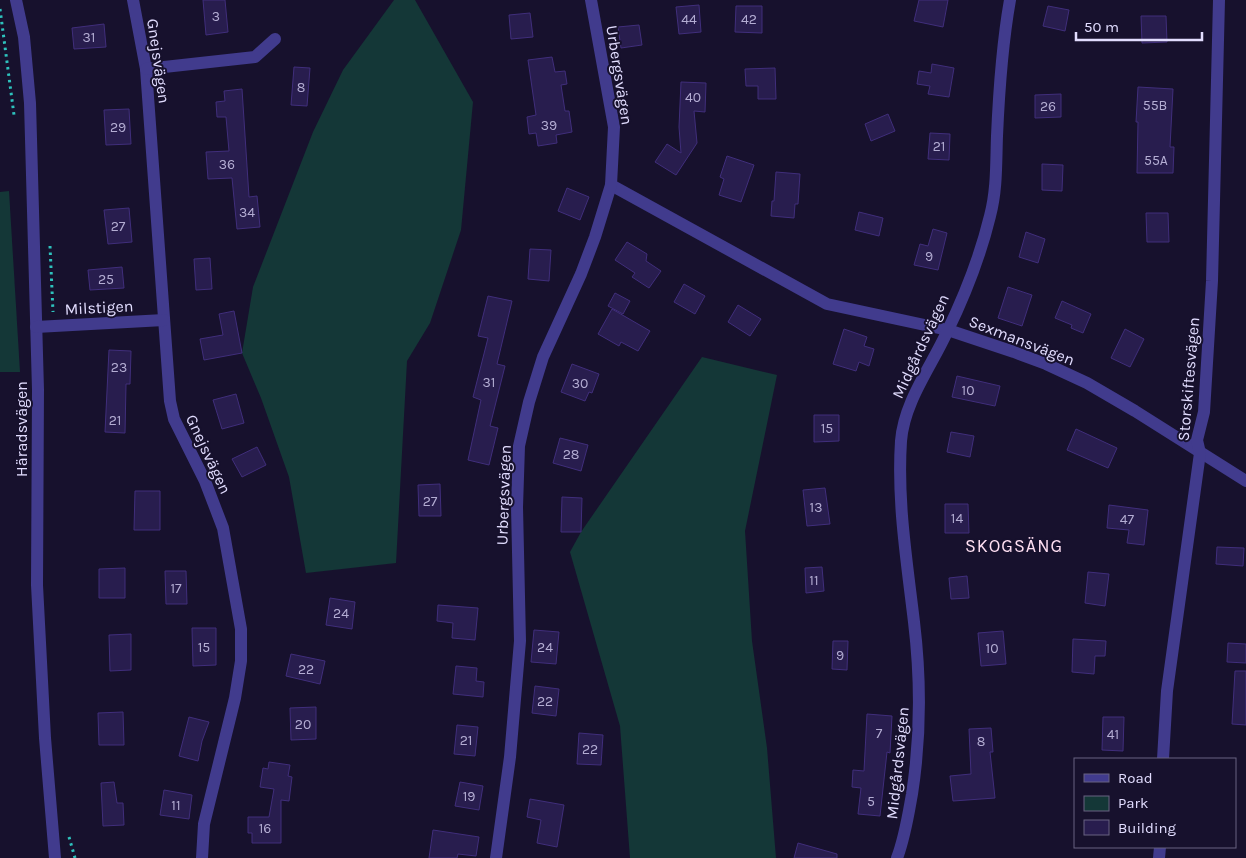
<svg xmlns="http://www.w3.org/2000/svg" width="1246" height="858" viewBox="0 0 1246 858" font-family="Karla,sans-serif">
<style>
.green{fill:#143737}
.building{fill:#281d4e;stroke:#402e7b}
.lines{fill:none;stroke-linecap:round;stroke-linejoin:round}
.path{stroke:#2ec2bd;stroke-width:3;stroke-dasharray:2.5 4;stroke-linecap:butt}
.minor{stroke:#413b8d;stroke-width:12}
.labels{text-anchor:middle;stroke-width:4;stroke-linejoin:round;paint-order:stroke}
.number-label{font-size:14px;fill:#b4add3}
.street-label{font-size:16px;fill:#e2ddff;stroke:#17112d}
.neighbourhood-label{font-size:18px;letter-spacing:1px;fill:#ffdff2;stroke:#17112d}
</style>
<rect width="100%" height="100%" fill="#17112d"/>
<g class="green">
<path d="M394,0H415L473,102L461,230L430,323L407,361L396,563L306,573L289,477L261,398L242,353L253,287L313,132L343,70Z"/>
<path d="M9,191L20,372H0V192Z"/>
<path d="M702,357L777,375L745,531L752,641L767,748L776,858H630L620,726L570,552L581,532Z"/>
</g>
<g class="building">
<path d="M203,0H225L228,32L206,35Z"/>
<path d="M919,0H948L943,27L914,21Z"/>
<path d="M699,5L701,32L679,34L676,7Z"/>
<path d="M736,6H762V33L735,32Z"/>
<path d="M1048,6L1069,10L1065,31L1043,26Z"/>
<path d="M530,13L533,37L511,39L509,15Z"/>
<path d="M1141,16H1166L1167,42L1142,43Z"/>
<path d="M104,24L106,47L74,49L72,28Z"/>
<path d="M639,25L642,45L621,48L618,27Z"/>
<path d="M552,57L555,72L565,71L567,84L561,85L565,111H569L572,132L556,135L557,143L538,146L536,133L529,134L527,117L536,115L528,60Z"/>
<path d="M932,64L954,68L949,97L928,94L930,86L917,84L919,71L931,73Z"/>
<path d="M294,67L310,68L307,106L291,105Z"/>
<path d="M775,68L776,99H758V86H746L745,69Z"/>
<path d="M681,82L706,83L705,112L694,111L697,143L676,175L655,162L667,144L681,153L679,127Z"/>
<path d="M1138,87L1173,89L1170,147H1174L1173,173H1137L1138,122H1136Z"/>
<path d="M242,89L249,197L257,196L260,227L237,229L232,178L208,179L206,152L229,151L226,117H217L216,102L225,101L224,91Z"/>
<path d="M1061,94V117L1035,118V95Z"/>
<path d="M129,109L131,144L106,145L104,110Z"/>
<path d="M888,114L895,131L871,141L865,124Z"/>
<path d="M930,133L950,134L949,160L928,159Z"/>
<path d="M727,156L754,165L741,202L719,195L724,179L720,177Z"/>
<path d="M1042,164L1063,165L1062,191L1042,190Z"/>
<path d="M776,172L800,174L798,204H795L794,218L771,216L772,201H774Z"/>
<path d="M567,188L589,197L580,220L558,211Z"/>
<path d="M129,208L132,242L108,244L104,210Z"/>
<path d="M859,212L883,218L879,236L855,230Z"/>
<path d="M1146,213H1168L1169,242H1147Z"/>
<path d="M933,229L947,233L938,270L914,265L920,244L928,246Z"/>
<path d="M1026,232L1045,239L1038,263L1019,257Z"/>
<path d="M627,242L647,254L646,261L661,271L649,288L632,277L635,273L615,260Z"/>
<path d="M530,249L551,250L549,281L528,279Z"/>
<path d="M210,258L212,289L196,290L194,259Z"/>
<path d="M122,267L124,288L90,290L88,270Z"/>
<path d="M684,284L705,296L695,314L674,302Z"/>
<path d="M1008,287L1032,295L1022,326L998,318Z"/>
<path d="M615,293L630,301L623,314L608,306Z"/>
<path d="M488,296L512,301L497,364L505,366L490,426L498,428L489,465L468,460L481,400L473,397L488,338L478,336Z"/>
<path d="M1062,301L1091,314L1083,333L1071,328L1072,325L1055,318Z"/>
<path d="M738,305L761,319L750,336L728,322Z"/>
<path d="M612,309L650,331L638,351L621,342L619,346L598,334Z"/>
<path d="M234,311L242,353L204,360L200,339L223,335L219,314Z"/>
<path d="M844,329L867,337L864,346L874,349L869,366L859,362L856,371L833,364Z"/>
<path d="M1125,329L1144,339L1130,367L1111,358Z"/>
<path d="M109,350L131,351L130,384H126L125,433L105,432Z"/>
<path d="M572,364L599,374L592,393L589,392L585,401L561,392Z"/>
<path d="M957,376L1000,386L995,406L952,397Z"/>
<path d="M236,394L244,423L222,429L213,400Z"/>
<path d="M814,415H839V441L814,442Z"/>
<path d="M1076,429L1117,448L1108,468L1067,450Z"/>
<path d="M951,432L974,436L970,457L947,452Z"/>
<path d="M560,438L588,445L581,471L553,463Z"/>
<path d="M257,447L266,465L242,477L232,459Z"/>
<path d="M440,484L441,516H419L418,485Z"/>
<path d="M825,488L830,524L807,526L803,490Z"/>
<path d="M135,491H160V530H134Z"/>
<path d="M562,497L582,498L581,532H561Z"/>
<path d="M945,504H968L969,533H945Z"/>
<path d="M1109,505L1148,510L1144,545L1127,543L1129,530L1107,528Z"/>
<path d="M1217,547L1244,548L1243,566L1216,564Z"/>
<path d="M822,567L824,591L806,593L805,568Z"/>
<path d="M125,568V598H99V569Z"/>
<path d="M165,571H186L187,604H166Z"/>
<path d="M1088,572L1109,574L1105,606L1085,603Z"/>
<path d="M967,576L969,598L951,599L949,578Z"/>
<path d="M330,598L355,602L352,629L326,625Z"/>
<path d="M438,605L478,608L475,640L452,638L453,623L437,621Z"/>
<path d="M192,628H216V665L193,666Z"/>
<path d="M534,630L559,632L556,664L531,662Z"/>
<path d="M1003,631L1006,664L981,666L978,633Z"/>
<path d="M131,634V670L110,671L109,635Z"/>
<path d="M1073,639L1106,641L1105,656H1095L1094,674L1072,672Z"/>
<path d="M833,641H848L847,670L832,669Z"/>
<path d="M1228,643L1246,644V663L1227,662Z"/>
<path d="M291,654L325,661L320,684L286,676Z"/>
<path d="M456,666L477,668L476,681L484,682L483,697L453,694Z"/>
<path d="M1235,671H1246V725L1232,724Z"/>
<path d="M535,686L559,689L556,716L532,713Z"/>
<path d="M316,707V739L291,740L290,708Z"/>
<path d="M123,712L124,745H99L98,713Z"/>
<path d="M867,714L892,716L890,753L887,752L880,816L858,814L861,788L852,787L853,770L864,771Z"/>
<path d="M189,717L209,722L202,741L198,761L179,756Z"/>
<path d="M1103,717H1124L1123,751L1102,750Z"/>
<path d="M457,725L478,727L475,756L454,754Z"/>
<path d="M991,728L993,752H990L995,798L953,801L950,776L971,774L969,729Z"/>
<path d="M579,733L603,735L601,765L577,764Z"/>
<path d="M269,762L290,765L288,776L292,777L289,801L281,800V843H252V833H248V817H269L274,789L260,787L263,768L268,769Z"/>
<path d="M114,782L117,803H123L124,825L103,826L101,783Z"/>
<path d="M460,782L483,786L479,810L455,806Z"/>
<path d="M164,790L192,795L189,819L160,815Z"/>
<path d="M530,799L564,805L557,847L537,843L541,820L527,817Z"/>
<path d="M433,830L479,837L476,856L458,854L457,858H429Z"/>
<path d="M798,843L837,854V858H794Z"/>
</g>
<g class="lines">
<g class="path">
<path d="M0,9L14,115"/>
<path d="M50,246L53,312"/>
<path d="M69,837L75,858"/>
</g>
<g class="minor">
<path d="M16,0L24,37L30,103L38,390L37,585L45,738L55,858"/>
<path d="M133,0L146,69L170,401L174,419L205,481L223,528L241,629V661L235,698L204,824L202,858"/>
<path d="M146,69L255,57L275,39"/>
<path d="M611,185L827,304L948,330L1014,352L1046,364L1087,383L1135,411L1246,481"/>
<path d="M36,327L164,320"/>
<path d="M1163,759L1167,691L1200,453L1197,440L1204,412L1212,281L1219,0"/>
<path d="M496,858L510,757L520,641L517,507L519,446L529,402L543,357L581,274L595,237L611,185L614,127L591,0"/>
<path d="M897,858C905,837 908,816 912,794C921,736 921,680 914,622C907,562 897,502 901,441C904,402 931,367 947,332C964,297 981,253 990,216C997,190 996,163 997,136C999,90 1002,45 1010,0"/>
<path d="M1159,858L1160,847"/>
</g>
</g>
<g class="labels">
<g class="number-label">
<text x="216" y="21">3</text>
<text x="689" y="24">44</text>
<text x="749" y="24">42</text>
<text x="89" y="42">31</text>
<text x="301" y="92">8</text>
<text x="693" y="102">40</text>
<text x="1155" y="110">55B</text>
<text x="1048" y="111">26</text>
<text x="549" y="130">39</text>
<text x="118" y="132">29</text>
<text x="939" y="151">21</text>
<text x="1156" y="165">55A</text>
<text x="227" y="169">36</text>
<text x="247" y="217">34</text>
<text x="118" y="231">27</text>
<text x="929" y="261">9</text>
<text x="106" y="284">25</text>
<text x="119" y="372">23</text>
<text x="489" y="387">31</text>
<text x="580" y="388">30</text>
<text x="968" y="395">10</text>
<text x="115" y="425">21</text>
<text x="827" y="433">15</text>
<text x="571" y="459">28</text>
<text x="430" y="506">27</text>
<text x="816" y="512">13</text>
<text x="957" y="523">14</text>
<text x="1127" y="524">47</text>
<text x="814" y="585">11</text>
<text x="176" y="593">17</text>
<text x="341" y="618">24</text>
<text x="204" y="652">15</text>
<text x="545" y="652">24</text>
<text x="992" y="653">10</text>
<text x="840" y="660">9</text>
<text x="306" y="674">22</text>
<text x="545" y="706">22</text>
<text x="303" y="729">20</text>
<text x="879" y="738">7</text>
<text x="1113" y="739">41</text>
<text x="466" y="745">21</text>
<text x="981" y="746">8</text>
<text x="590" y="754">22</text>
<text x="469" y="801">19</text>
<text x="871" y="806">5</text>
<text x="176" y="810">11</text>
<text x="265" y="833">16</text>
</g>
<g class="street-label">
<text transform="translate(159 61) rotate(82)" y="6">Gnejsvägen</text>
<text transform="translate(620 75) rotate(81)" y="6">Urbergsvägen</text>
<text transform="translate(99 307) rotate(-3)" y="6">Milstigen</text>
<text transform="translate(1022 340) rotate(21)" y="6">Sexmansvägen</text>
<text transform="translate(920 346) rotate(-65)" y="6">Midgårdsvägen</text>
<text transform="translate(1188 379) rotate(-85)" y="6">Storskiftesvägen</text>
<text transform="translate(21 429) rotate(-90)" y="6">Häradsvägen</text>
<text transform="translate(209 454) rotate(65)" y="6">Gnejsvägen</text>
<text transform="translate(503 495) rotate(-88)" y="6">Urbergsvägen</text>
<text transform="translate(897 763) rotate(-84)" y="6">Midgårdsvägen</text>
</g>
<g class="neighbourhood-label">
<text x="1014" y="552">SKOGSÄNG</text>
</g>
</g>
<rect x="1074" y="758" width="162" height="90" fill="#17112d" stroke="#686381"/>
<rect x="1084" y="774" width="25" height="8" fill="#413b8d" stroke="#686381"/>
<text x="1118" y="783" font-size="15" fill="#e2ddff">Road</text>
<rect x="1084" y="796" width="25" height="15" fill="#143737" stroke="#686381"/>
<text x="1118" y="808" font-size="15" fill="#e2ddff">Park</text>
<rect x="1084" y="820" width="25" height="15" fill="#281d4e" stroke="#686381"/>
<text x="1118" y="833" font-size="15" fill="#e2ddff">Building</text>
<path d="M1076 32v8h126v-8" fill="none" stroke="#e2ddff" stroke-width="2.5"/>
<text x="1084" y="32" font-size="15" fill="#e2ddff" stroke="#17112d" stroke-width="4" paint-order="stroke">50 m</text>
</svg>
